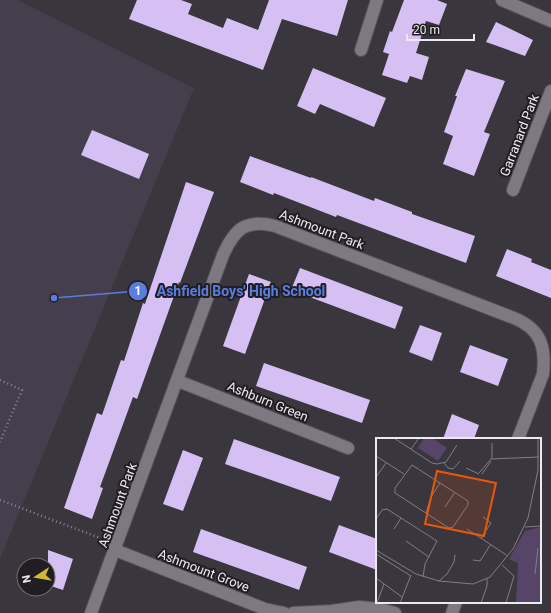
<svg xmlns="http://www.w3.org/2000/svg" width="551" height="613" viewBox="0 0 551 613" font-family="Roboto,sans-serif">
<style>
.built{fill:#453e4c}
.building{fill:#d6bff3}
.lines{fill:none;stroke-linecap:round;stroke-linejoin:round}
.minor-casing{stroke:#56525a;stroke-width:14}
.path{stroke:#8a878e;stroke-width:2.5;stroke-dasharray:1 3;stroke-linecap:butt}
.minor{stroke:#7d7982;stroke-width:12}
.labels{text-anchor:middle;stroke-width:4;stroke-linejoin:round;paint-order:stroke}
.street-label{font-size:13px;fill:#eceaef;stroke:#201e22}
.inset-road{fill:none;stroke:#817e85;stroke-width:1}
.view{fill:#e8590c;fill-opacity:0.15;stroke:#e8590c;stroke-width:2}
.inset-edge{fill:none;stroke:#eceaef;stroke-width:2}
.leader{fill:none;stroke:#5b7ddf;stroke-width:1.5}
.callout-dot{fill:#5b7ddf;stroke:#201e22;stroke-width:1.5}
.mark-label{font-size:12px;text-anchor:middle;font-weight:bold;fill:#fff}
.callout-label{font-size:14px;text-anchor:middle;font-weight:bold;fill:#5b7ddf;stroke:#201e22;stroke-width:4;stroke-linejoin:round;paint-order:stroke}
</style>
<rect width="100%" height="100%" fill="#39363e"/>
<path class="built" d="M0,0H18L194,88L0,559Z"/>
<g class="building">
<path d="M137,0H181L192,4L188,14L223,28L227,18L258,30L269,0H348L337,36L282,19L263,70L129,19Z"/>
<path d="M404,0H437L447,4L439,25L426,21L416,53L429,57L422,80L410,76L407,83L382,75L389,54L383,52L390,31L392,32Z"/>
<path d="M496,22L533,40L525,56L486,42Z"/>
<path d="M313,68L386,98L374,127L320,104L315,114L297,106Z"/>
<path d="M466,69L505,81L484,132L490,134L474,176L443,164L453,136L444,132L457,96H455Z"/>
<path d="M92,130L149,154L139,179L81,155Z"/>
<path d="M250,156L311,178V177L374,201L375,198L412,212V214L475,236L466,263L337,215L336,217L274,193L273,195L240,182Z"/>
<path d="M186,182L214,192L180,283L179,282L137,399L133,397L100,487L103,488L92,519L64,508L97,413L102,415L121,360L124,361L143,303L145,304Z"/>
<path d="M507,249L532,259L531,262L551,270V298L496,276Z"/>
<path d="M300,268L403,307L395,329L291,290Z"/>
<path d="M249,274L271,282L245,354L223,346Z"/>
<path d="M420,325L442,333L432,361L409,352Z"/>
<path d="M470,345L508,359L498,386L460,372Z"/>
<path d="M264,363L370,400L362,423L256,386Z"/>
<path d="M452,414L479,425L474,439H443Z"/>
<path d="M234,439L340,477L331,501L225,464Z"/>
<path d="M183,450L203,458L183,511L163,504Z"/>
<path d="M339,525L377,539V570L329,552Z"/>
<path d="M201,529L307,567L299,590L193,552Z"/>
<path d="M48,550L73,559L63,590L48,585Z"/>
</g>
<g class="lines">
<g class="minor-casing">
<g id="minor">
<path d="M502,0L551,21"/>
<path d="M361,50L377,0"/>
<path d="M513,190L551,91"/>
<path d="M178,381L348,448"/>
<path d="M115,550L265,609L284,613"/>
<path d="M91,613L223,255C235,228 246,219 275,226L514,318C541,329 546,347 543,374L518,439"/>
<path d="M293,613L332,611L359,607L380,609L395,613"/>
<path d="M452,613L456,602"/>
</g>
</g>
<g class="path">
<path d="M0,380L22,390L0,442"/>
<path d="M0,500L100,538"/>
</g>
<use href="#minor" class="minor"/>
</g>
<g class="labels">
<g class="street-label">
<text transform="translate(519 135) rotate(-69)" y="5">Garranard Park</text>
<text transform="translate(322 229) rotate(21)" y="5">Ashmount Park</text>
<text transform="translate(268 401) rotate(22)" y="5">Ashburn Green</text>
<text transform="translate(117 505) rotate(-70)" y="5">Ashmount Park</text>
<text transform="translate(204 570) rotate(21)" y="5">Ashmount Grove</text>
</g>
</g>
<g transform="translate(376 438)">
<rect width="165" height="165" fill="#39363e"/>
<path d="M48,0H56L71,10L62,23L42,10ZM165,89V165H140L142,125L133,121L149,93Z" fill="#564568"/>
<path class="inset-road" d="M18,0L56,25L61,26L70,24L81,7M35,11L43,0M0,18L28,36M116,21V5M68,25L72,30L77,31L84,23M36,27L92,63V67L77,89L73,90L19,55V50ZM90,30L103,36M103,35L115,21L163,19M106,36L115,23M0,39L10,25M69,69L79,54M50,75L55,59L64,45M0,81L6,72L11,71L61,103L49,126L47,139M149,89L165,88M18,91L25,80M91,91L132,118M105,100L115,85L107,79M30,103L53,119M0,112L40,136L63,143L97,146L114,139L137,111L152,80L162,32V0M0,116L35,138M97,122L104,123L115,106M126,127L138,138L130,165M159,136L162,110M0,140L26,159M63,143L71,136L78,124L79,117M1,165L8,146M24,165L35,137M105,165L111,148V141"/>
<path class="view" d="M61,33L120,45L108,98L49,86Z"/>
<rect width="165" height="165" class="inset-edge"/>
</g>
<path class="leader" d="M54 298L138 291"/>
<g class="callout-dot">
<circle cx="54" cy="298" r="4"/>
<circle cx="138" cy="291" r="10"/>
</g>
<g class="mark-label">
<text x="138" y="295">1</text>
</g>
<g class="callout-label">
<text x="241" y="296">Ashfield Boys' High School</text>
</g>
<g transform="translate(36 577) rotate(258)"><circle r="19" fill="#201e22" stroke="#727074"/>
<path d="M0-3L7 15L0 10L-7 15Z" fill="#d4b635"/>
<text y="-6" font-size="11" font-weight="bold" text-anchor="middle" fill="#eceaef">N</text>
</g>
<path d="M407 34v6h67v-6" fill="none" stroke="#eceaef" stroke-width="2"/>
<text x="413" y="34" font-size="12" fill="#eceaef" stroke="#201e22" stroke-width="3" paint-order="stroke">20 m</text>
</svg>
